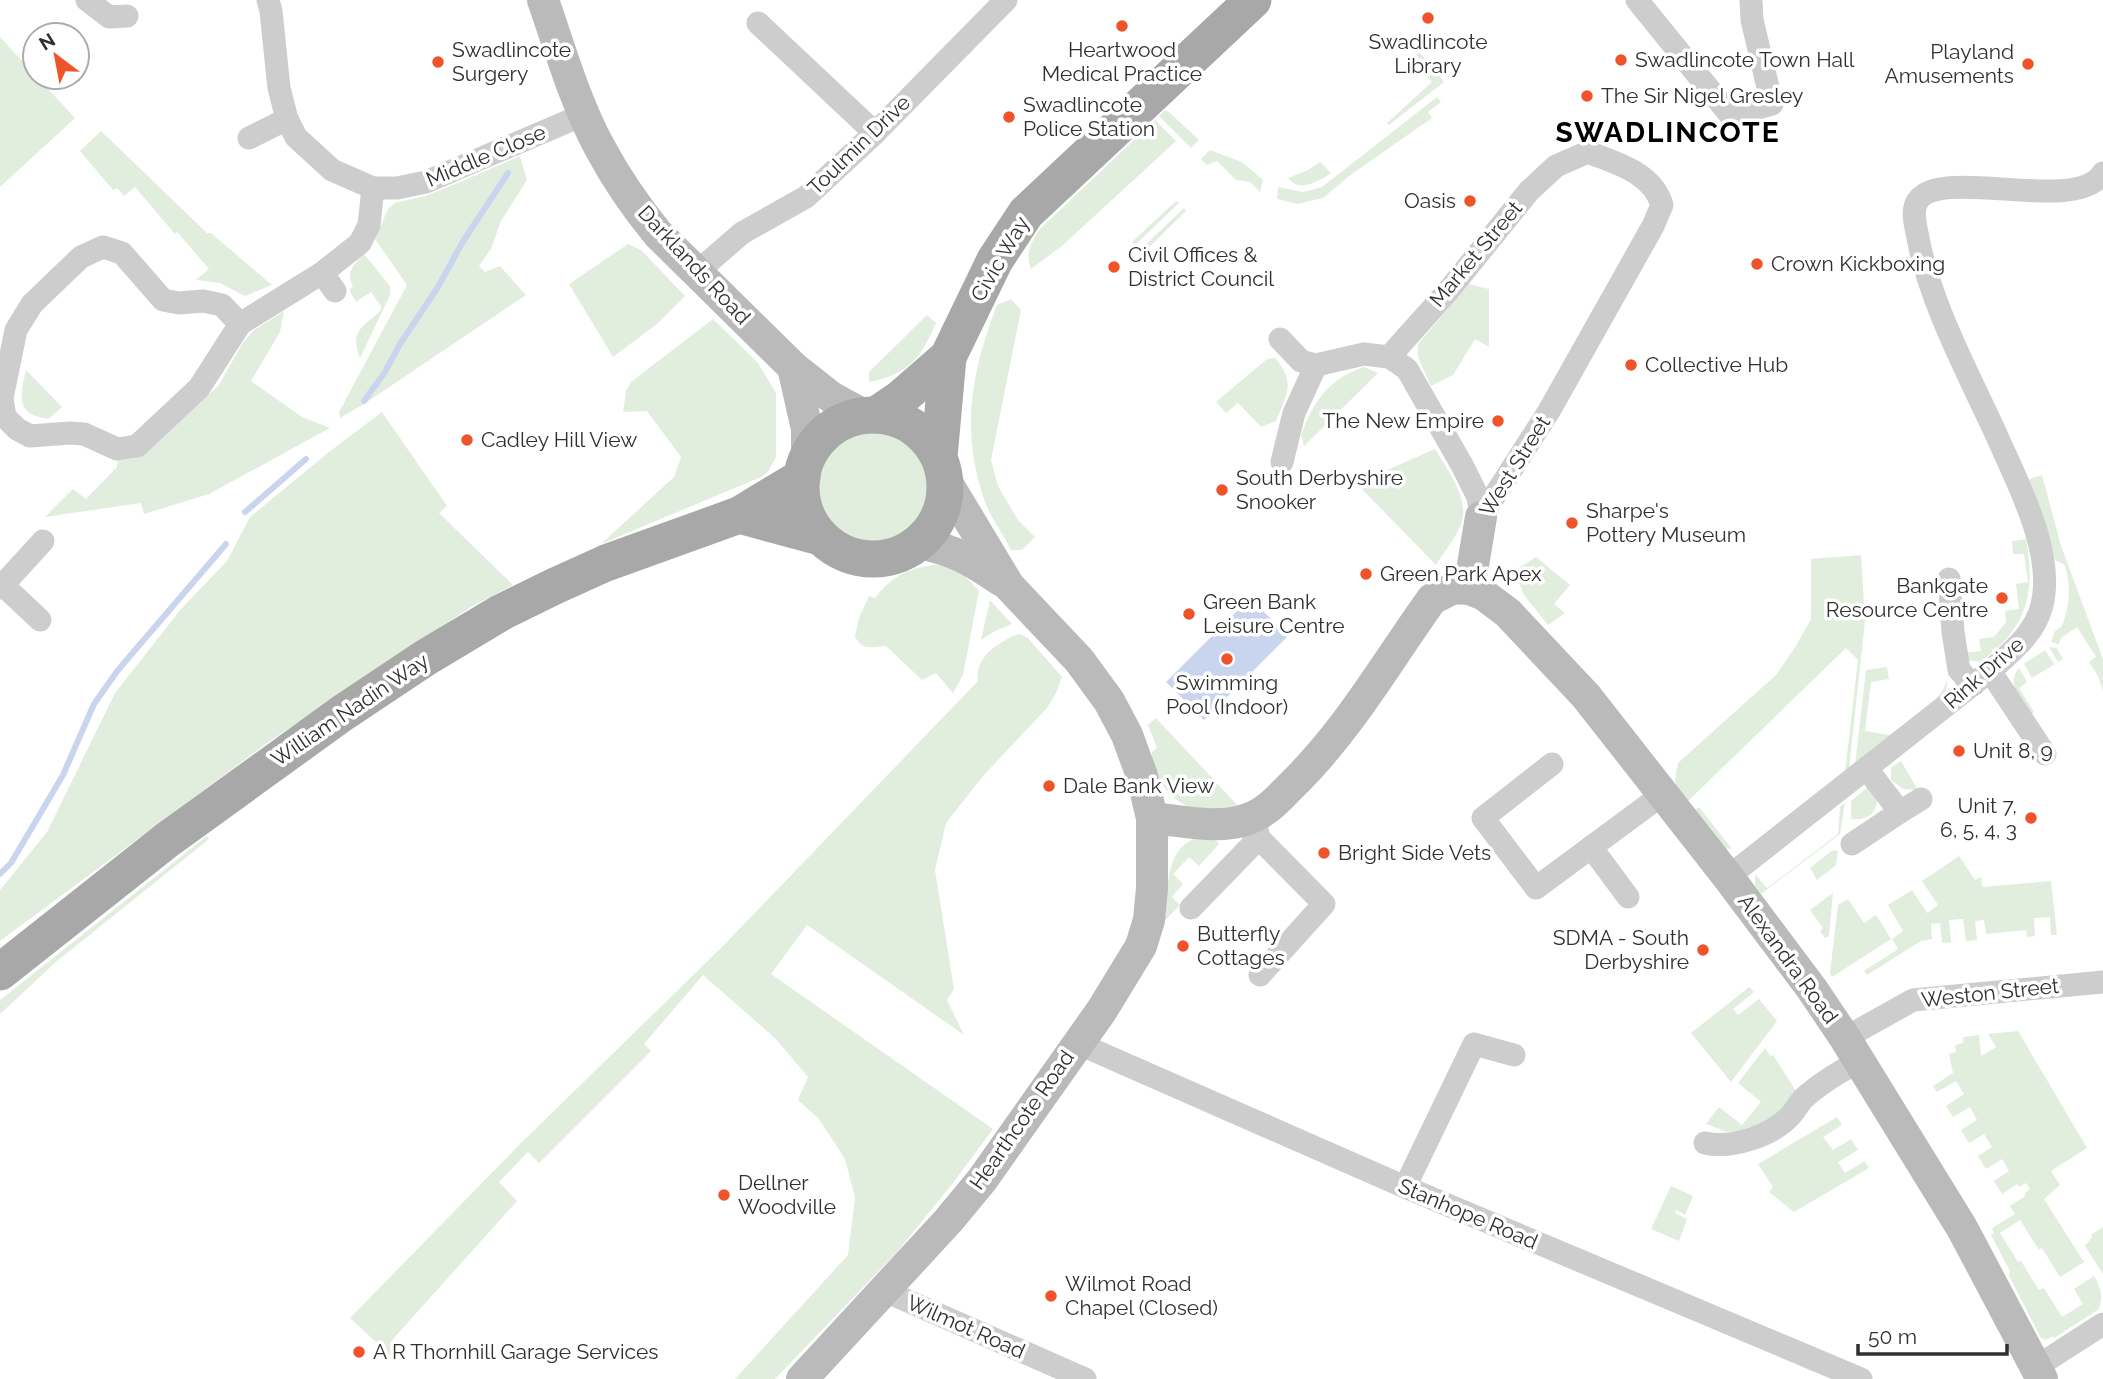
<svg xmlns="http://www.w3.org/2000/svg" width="2103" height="1379" viewBox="0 0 2103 1379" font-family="Raleway,sans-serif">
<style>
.green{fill:#e1eedd}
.water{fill:#c9d5ee}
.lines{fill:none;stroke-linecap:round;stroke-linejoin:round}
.stream{stroke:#c9d5ee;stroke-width:6}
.street{stroke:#cdcdcd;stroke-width:23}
.secondary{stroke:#bababa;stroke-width:32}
.primary{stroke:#a8a8a8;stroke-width:37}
.poi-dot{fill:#ef532a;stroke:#fff;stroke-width:2.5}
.labels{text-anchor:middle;stroke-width:7;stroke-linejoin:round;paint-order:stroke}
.poi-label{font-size:21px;fill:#303030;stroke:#fff;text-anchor:start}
.street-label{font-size:21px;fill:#303030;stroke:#fff}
.district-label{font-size:28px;font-weight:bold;letter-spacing:2px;fill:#000;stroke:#fff}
</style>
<rect width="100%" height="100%" fill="#fff"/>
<g class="green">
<path d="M0,37L75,118L0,187Z"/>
<path d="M1419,52L1444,82L1389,125L1387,123L1432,82L1411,59Z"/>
<path d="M1437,97L1441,102L1428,112L1432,118L1349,176L1323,198L1298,204L1277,199L1278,187L1303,192L1322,187Z"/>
<path d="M1165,110L1170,113L1199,140L1191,148L1159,116Z"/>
<path d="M1155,120L1176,141L1063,245L1031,269C1025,253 1031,243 1039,230Z"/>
<path d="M101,131L207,233H211L272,285L245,296L220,283L196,280L209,269L177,232L175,234L135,187L124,196L117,188L113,190L80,151Z"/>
<path d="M1210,150L1242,162L1263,180L1260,192L1250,182L1236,180L1217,161L1207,165L1201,159Z"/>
<path d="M520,156L527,180L501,221L491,249L479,266L485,272L500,266L526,295L364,404L340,418L339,412L407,285L375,239L388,209L395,203L425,196L458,183Z"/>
<path d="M1320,162L1331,173C1318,182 1299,193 1288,178L1308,170Z"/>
<path d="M1176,201L1179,203L1135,245L1132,242Z"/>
<path d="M1184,208L1186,211L1143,253L1140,250Z"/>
<path d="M628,244L641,250L685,296L657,324L613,357L569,284Z"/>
<path d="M364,254L390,286V295L360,358C349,329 363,328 381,310V306L371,292L356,302L349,290L353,286C345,272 354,264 364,254Z"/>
<path d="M1469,284L1489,289V347L1475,339L1453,375L1431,386L1418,357V344Z"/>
<path d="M1011,299L1021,310L991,460L998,486L1018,520L1035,537L1022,550H1011C1003,534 991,518 985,502C960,431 971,373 997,305Z"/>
<path d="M284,311L280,332L251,381L302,417L330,428L209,494L144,514L141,503L45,517L73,489L86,499L117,467L118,458L129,459L146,453L219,385L242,344L253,331Z"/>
<path d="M927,315L936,323C920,359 909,374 869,382V372Z"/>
<path d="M713,319L758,363L776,393V457L768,472L761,477L601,544L674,477L681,457L647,411L623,412L626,391L631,382Z"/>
<path d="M1275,358C1296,382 1287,394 1276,421L1261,427L1238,403L1226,413L1216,402L1267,359Z"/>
<path d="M1364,367L1378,373L1304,446L1301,435C1313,402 1329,378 1364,367Z"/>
<path d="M26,370L62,407L48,419C15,414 20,397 26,370Z"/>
<path d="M382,412L447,506L439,513L513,585L471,607L270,741L0,941V890L47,832L115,693L181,609L227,561L250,517L329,452Z"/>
<circle cx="873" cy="486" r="56"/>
<path d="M1435,449C1446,468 1469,497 1462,521C1459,534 1443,553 1436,565L1353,480L1359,478L1362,481Z"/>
<path d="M2042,475L2061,546L2103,659V691L2098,676L2089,662L2096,657L2077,627L2061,638L2057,649L2063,659L2032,678L2024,664L2045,650L2054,664L2058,662L2049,647L2058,648V644L2051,642L2055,631L2062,626C2070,605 2071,587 2065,565L2055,560L2027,480Z"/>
<path d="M2026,539C2036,593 2027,629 1980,662L1968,660L1964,653L1981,651L1979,639L1994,637L2006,622L2005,611L2019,609L2016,584L2028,582L2024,554H2013L2012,541Z"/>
<path d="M1861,555L1865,621L1849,769L1845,772L1858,660L1846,648L1687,802C1673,786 1674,783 1678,763L1776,675L1794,649L1811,619V559Z"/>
<path d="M1536,557L1570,585L1554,604L1565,613L1548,625L1524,595L1514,571Z"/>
<path d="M940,564L963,574L979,591L963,675L953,693L936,673L922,680L886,646C873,647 861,651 855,636L859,618L869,596L875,598C894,574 909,568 940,564Z"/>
<path d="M990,600L1012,624L995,631L981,640Z"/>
<path d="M1019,634L1028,638L1062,677L1056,693L1047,708L983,776L946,823L935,870L954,989L947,1000L964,1035L807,925L771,974L993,1129L953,1183L897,1252L775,1379H735L848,1255L855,1198L845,1159L819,1119L798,1100L808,1077L776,1039L703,975L644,1044L651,1051L539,1163L528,1152L499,1182L517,1201L393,1339L391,1356L350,1318L520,1144L721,948L978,681C974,657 1000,641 1019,634Z"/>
<path d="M1887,667L1889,679L1871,682L1865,731L1890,735C1910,719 1945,702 1948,675L1946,692L1855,765L1866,670Z"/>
<path d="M2019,668L2027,682L2019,688L2034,712L2030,715C2021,700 2005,684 2019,668Z"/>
<path d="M1156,718L1241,809C1229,810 1214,813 1202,811C1174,806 1151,779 1152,752L1157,748L1148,725Z"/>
<path d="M1901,761L1918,790L1903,789L1891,780V768Z"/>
<path d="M1868,787L1877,796C1878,813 1867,821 1851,819V801Z"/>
<path d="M1845,803L1840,834L1761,894L1755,885V874L1767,888L1838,834L1840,807Z"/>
<path d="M1699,807L1732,849L1723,848L1694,811Z"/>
<path d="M207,836L209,839L57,961L0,1014V1000Z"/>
<path d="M1198,837L1217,841L1219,844L1199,866L1189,857L1173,874L1183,884L1172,897L1180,905L1159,927C1161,918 1164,908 1166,899C1170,872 1169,848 1198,837Z"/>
<path d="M1833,850L1838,851L1836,865L1817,880L1810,868Z"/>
<path d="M1959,856L1975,880L1981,877L1982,887L2051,881L2057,935H2051L2050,917L2034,918L2035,936L2027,937L2026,930L1986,934L1984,920L1975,921L1977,940L1966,941L1963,919L1949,920L1951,942L1942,943L1940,923L1931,924L1932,939L1921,941L1867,975L1864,971L1898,949L1892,939L1903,931L1888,905L1912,890L1927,913L1938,905L1922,881Z"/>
<path d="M1833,893L1829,936L1825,938L1820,931L1823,928L1810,910Z"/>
<path d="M1848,899L1864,923L1876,915L1891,939L1832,977L1830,973L1838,905Z"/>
<path d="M1749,987L1754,992L1733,1009L1738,1015L1759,999L1777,1021L1731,1082L1691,1033Z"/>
<path d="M2018,1031L2087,1148L2051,1171L2060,1185L2044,1199L2084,1262L2060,1277L2042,1248L2039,1250L2020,1220L2000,1233L2018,1262L2021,1261L2039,1290L2044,1288L2062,1317L2083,1304L2074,1289L2094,1276C2101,1287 2103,1296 2099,1309L2054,1338L2053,1336L2046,1340L2041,1338L2009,1276L2010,1271L1991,1235L1994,1233L1992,1228L2015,1214L2010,1206L2025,1196L2024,1194L2030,1189L2026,1183L2019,1187L2017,1184L2002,1194L1994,1181L2009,1171L2002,1159L1986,1169L1978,1156L1992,1147L1984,1134L1969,1143L1961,1130L1977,1120L1970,1107L1953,1117L1946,1106L1964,1094L1956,1081L1937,1092L1933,1086L1953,1073L1949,1054L1956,1052L1955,1045L1963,1043V1037L1979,1035L1981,1056L1996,1047L1988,1034Z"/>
<path d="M1765,1048L1770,1056L1773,1055L1796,1091L1784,1110L1747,1132H1727L1706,1124L1719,1107L1742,1125L1761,1102L1738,1083Z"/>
<path d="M1837,1117L1842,1125L1823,1137L1833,1150L1851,1139L1858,1150L1838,1162L1845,1173L1865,1161L1869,1168L1794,1212L1769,1192L1773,1187L1758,1164Z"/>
<path d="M1671,1186L1693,1196L1685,1215L1676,1210L1675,1213L1687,1219L1679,1241L1651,1229Z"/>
<path d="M2103,1227V1274L2085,1246L2092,1237L2091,1235Z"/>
</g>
<path class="water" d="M1250,598L1288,636L1204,720L1166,682Z"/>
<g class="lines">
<g class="stream">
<path d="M364,401L385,372L400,344L438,287L462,243L508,173"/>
<path d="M245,512L306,459"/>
<path d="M0,874L11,863L63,775L94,704L118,670L226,544"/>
</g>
<g class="street">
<path d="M87,0L109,17L127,16"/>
<path d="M268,0L271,11L279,88L287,119L296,137L332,170L373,188H397L426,182L585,114"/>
<path d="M1637,0L1731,116L1772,104L1752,20L1751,0"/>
<path d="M758,23L875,133"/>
<path d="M249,138L287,119"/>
<path d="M697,272L742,233L806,197L875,133L1006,0"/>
<path d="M322,273L335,291"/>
<path d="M240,324L222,305L203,301L179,303L163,300L122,253L103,247L81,257L32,304L16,330L2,398L5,417L17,429L30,436L70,433L84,434L117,449L137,446L199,388L240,324L322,273L360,243L369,225L373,188"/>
<path d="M1280,339L1301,361L1316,365L1364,354L1389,357L1407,369L1462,465L1478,497L1481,517"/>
<path d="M1389,357L1449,290L1529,191L1556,166L1588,152C1617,164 1652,172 1662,205L1653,226L1549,411L1481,517"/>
<path d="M1282,462L1294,413L1316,365"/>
<path d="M1949,579L1953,632L1959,670L1973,685"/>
<path d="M3,585L40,620"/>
<path d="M0,588L43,541"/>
<path d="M1990,671L2045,754"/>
<path d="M1552,764L1483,818L1536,888L1663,794"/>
<path d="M1900,812L1921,799"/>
<path d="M1242,821L1324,904L1260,975"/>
<path d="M1852,844L1900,812L1867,769"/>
<path d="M1591,847L1628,897"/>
<path d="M1728,877L1990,671C2011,652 2035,634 2042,605C2055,552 2017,482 1996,434C1968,373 1930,303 1918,238C1916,226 1911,213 1917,202C1938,164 2076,216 2103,173"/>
<path d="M1191,908L1259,838L1256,824"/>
<path d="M1845,1038L1913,1000L2103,982"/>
<path d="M1077,1043L1405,1187L1861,1379"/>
<path d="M1705,1143C1732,1149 1772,1136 1791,1115C1796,1109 1799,1103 1804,1098C1820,1083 1840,1072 1859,1061"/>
<path d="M1405,1187L1474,1044L1514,1055"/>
<path d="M885,1291L1085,1379"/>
<path d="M2036,1367L2103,1324"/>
</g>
<g class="secondary">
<path d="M543,0C560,49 575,102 600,148C616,178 636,207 658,234L793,367L831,397L862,414"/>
<path d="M793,367L807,429V459"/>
<path d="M918,543C955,550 971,560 1002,581"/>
<path d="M1469,589L1481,517"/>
<path d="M1152,818C1182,821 1219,830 1248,819C1266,813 1278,799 1290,787C1348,731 1386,663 1432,599L1454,588L1469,589L1484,595L1508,613L1586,696L1728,877L1812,989L1845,1038L1962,1228L2042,1379"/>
<path d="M802,1379L948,1221L982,1180L1102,1010L1141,946L1149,920L1152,888V818L1142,776L1127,735L1109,701L1079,660L1009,586L947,483"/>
</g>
<g class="primary">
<circle cx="873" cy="487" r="72"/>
<path d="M876,415L901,398L948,357L995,260L1026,213L1253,0"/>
<path d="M939,457L948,357"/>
<path d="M739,515L820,537"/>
<path d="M0,972L167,840L341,714L425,658L502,612L555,586L606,563L739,515L802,477"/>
</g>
</g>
<g class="poi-dot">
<circle cx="1428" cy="18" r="7"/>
<circle cx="1122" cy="26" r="7"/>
<circle cx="1621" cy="60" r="7"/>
<circle cx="438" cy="62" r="7"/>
<circle cx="2028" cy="64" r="7"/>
<circle cx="1587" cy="96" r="7"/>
<circle cx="1009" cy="117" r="7"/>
<circle cx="1470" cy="201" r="7"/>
<circle cx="1757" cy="264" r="7"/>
<circle cx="1114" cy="267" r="7"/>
<circle cx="1631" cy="365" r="7"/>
<circle cx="1498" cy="421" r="7"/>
<circle cx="467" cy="440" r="7"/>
<circle cx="1222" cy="490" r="7"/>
<circle cx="1572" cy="523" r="7"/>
<circle cx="1366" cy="574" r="7"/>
<circle cx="2002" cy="598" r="7"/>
<circle cx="1189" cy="614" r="7"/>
<circle cx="1227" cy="659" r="7"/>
<circle cx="1959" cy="751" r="7"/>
<circle cx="1049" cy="786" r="7"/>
<circle cx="2031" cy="818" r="7"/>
<circle cx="1324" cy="853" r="7"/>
<circle cx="1183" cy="946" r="7"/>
<circle cx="1703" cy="950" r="7"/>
<circle cx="724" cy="1195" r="7"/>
<circle cx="1051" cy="1296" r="7"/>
<circle cx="359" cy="1352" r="7"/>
</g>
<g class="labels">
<g class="poi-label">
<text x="1428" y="49" text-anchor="middle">Swadlincote<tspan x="1428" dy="24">Library</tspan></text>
<text x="452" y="57">Swadlincote<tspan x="452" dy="24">Surgery</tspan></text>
<text x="1122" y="57" text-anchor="middle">Heartwood<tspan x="1122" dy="24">Medical Practice</tspan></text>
<text x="2014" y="59" text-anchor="end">Playland<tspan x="2014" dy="24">Amusements</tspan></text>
<text x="1635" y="67">Swadlincote Town Hall</text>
<text x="1601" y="103">The Sir Nigel Gresley</text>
<text x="1023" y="112">Swadlincote<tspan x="1023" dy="24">Police Station</tspan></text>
<text x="1456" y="208" text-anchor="end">Oasis</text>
<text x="1128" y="262">Civil Offices &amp;<tspan x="1128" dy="24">District Council</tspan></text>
<text x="1771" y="271">Crown Kickboxing</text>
<text x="1645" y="372">Collective Hub</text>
<text x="1484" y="428" text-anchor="end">The New Empire</text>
<text x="481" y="447">Cadley Hill View</text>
<text x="1236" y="485">South Derbyshire<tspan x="1236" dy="24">Snooker</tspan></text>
<text x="1586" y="518">Sharpe's<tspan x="1586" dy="24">Pottery Museum</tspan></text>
<text x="1380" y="581">Green Park Apex</text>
<text x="1988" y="593" text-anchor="end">Bankgate<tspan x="1988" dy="24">Resource Centre</tspan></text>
<text x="1203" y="609">Green Bank<tspan x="1203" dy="24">Leisure Centre</tspan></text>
<text x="1227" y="690" text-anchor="middle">Swimming<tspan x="1227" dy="24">Pool (Indoor)</tspan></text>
<text x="1973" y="758">Unit 8, 9</text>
<text x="1063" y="793">Dale Bank View</text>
<text x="2017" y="813" text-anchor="end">Unit 7,<tspan x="2017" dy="24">6, 5, 4, 3</tspan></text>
<text x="1338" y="860">Bright Side Vets</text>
<text x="1197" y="941">Butterfly<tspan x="1197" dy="24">Cottages</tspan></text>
<text x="1689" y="945" text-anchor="end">SDMA - South<tspan x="1689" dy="24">Derbyshire</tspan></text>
<text x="738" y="1190">Dellner<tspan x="738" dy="24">Woodville</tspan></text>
<text x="1065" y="1291">Wilmot Road<tspan x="1065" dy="24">Chapel (Closed)</tspan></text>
<text x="373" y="1359">A R Thornhill Garage Services</text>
</g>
<g class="street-label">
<text transform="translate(859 145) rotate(-44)" y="7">Toulmin Drive</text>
<text transform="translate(486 156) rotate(-23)" y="7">Middle Close</text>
<text transform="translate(1476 254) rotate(-50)" y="7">Market Street</text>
<text transform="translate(1000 259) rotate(-60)" y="7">Civic Way</text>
<text transform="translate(694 265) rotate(47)" y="7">Darklands Road</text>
<text transform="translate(1515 466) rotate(-58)" y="7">West Street</text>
<text transform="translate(1984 673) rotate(-41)" y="7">Rink Drive</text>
<text transform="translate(350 710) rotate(-34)" y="7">William Nadin Way</text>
<text transform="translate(1788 959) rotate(54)" y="7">Alexandra Road</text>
<text transform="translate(1990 993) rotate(-6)" y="7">Weston Street</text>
<text transform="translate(1022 1120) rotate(-55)" y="7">Hearthcote Road</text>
<text transform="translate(1468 1214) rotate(23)" y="7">Stanhope Road</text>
<text transform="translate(966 1327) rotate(24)" y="7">Wilmot Road</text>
</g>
<g class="district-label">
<text x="1668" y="142">SWADLINCOTE</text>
</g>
</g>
<g transform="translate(56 56) rotate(328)"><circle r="33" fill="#ffffff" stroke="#acacac" stroke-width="2"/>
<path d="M0-5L12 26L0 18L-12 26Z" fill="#ef532a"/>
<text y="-10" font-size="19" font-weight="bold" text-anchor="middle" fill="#303030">N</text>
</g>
<path d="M1858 1344v10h149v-10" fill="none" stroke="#303030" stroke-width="3.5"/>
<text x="1868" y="1344" font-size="21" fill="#303030" stroke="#ffffff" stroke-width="5" paint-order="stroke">50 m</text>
</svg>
